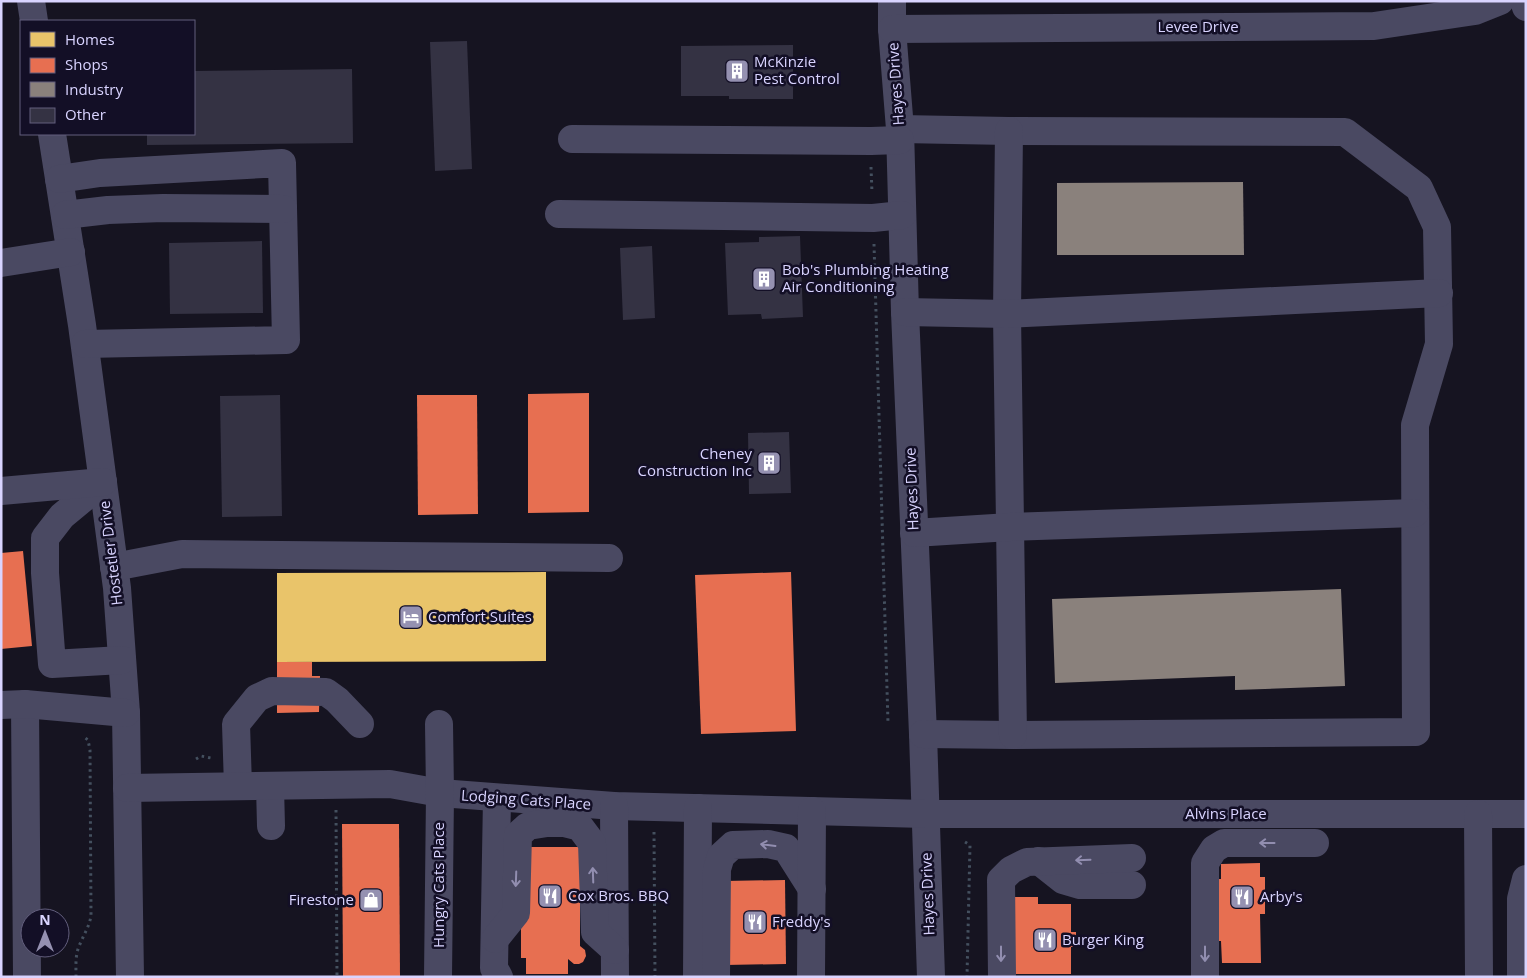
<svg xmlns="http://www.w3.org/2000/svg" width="1527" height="978" viewBox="0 0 1527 978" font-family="'Open Sans',sans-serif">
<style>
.homes{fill:#e9c46a}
.shops{fill:#e76f51}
.industry{fill:#8a817c}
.building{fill:#343243}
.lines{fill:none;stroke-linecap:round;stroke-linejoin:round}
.path{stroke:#44505f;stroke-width:3;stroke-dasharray:2.5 4;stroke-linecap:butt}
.minor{stroke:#4a4962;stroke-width:28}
.oneway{stroke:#928eb0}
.labels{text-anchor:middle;stroke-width:5;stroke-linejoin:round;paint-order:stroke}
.street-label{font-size:15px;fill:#d9d4ff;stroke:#130f26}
.poi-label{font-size:15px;fill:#d9d4ff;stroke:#130f26;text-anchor:start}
</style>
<rect width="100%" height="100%" fill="#161421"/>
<path class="homes" d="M546,572V661L277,662V573Z"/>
<g class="shops">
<path d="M589,393V512L528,513V394Z"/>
<path d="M417,395H477L478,514L418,515Z"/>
<path d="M23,551L32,646L1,649V553Z"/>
<path d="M791,572L796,731L701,734L695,575Z"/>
<path d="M277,662H312V676H320L319,712L277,713Z"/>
<path d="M342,824H399L400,977H343Z"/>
<path d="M521,847H580V946L585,950L586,956L583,962L579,964H574L568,959V974H526V958H521Z"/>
<path d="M1260,863V877H1265V914H1260L1261,963H1222L1221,941H1219V879H1221V864Z"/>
<path d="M785,880L786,964L725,965L724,881Z"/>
<path d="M1013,897H1038V904H1071V932H1076V947H1071V974H1013Z"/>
</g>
<g class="industry">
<path d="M1243,182L1244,255H1057V183Z"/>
<path d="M1341,589L1345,686L1235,690V676L1055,683L1052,599Z"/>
</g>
<g class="building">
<path d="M467,41L472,169L435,171L430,42Z"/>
<path d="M793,45V99H729V96H681V46Z"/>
<path d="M352,69L353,143L147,145V134H194V71Z"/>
<path d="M800,236L803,317L762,319L761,314L728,315L725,243L759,242V237Z"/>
<path d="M262,241L263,313L170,314L169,243Z"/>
<path d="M652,246L655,318L623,320L620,248Z"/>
<path d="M280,395L282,516L222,517L220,396Z"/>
<path d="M789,432L791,493L749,494L748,433Z"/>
</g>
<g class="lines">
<g class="path">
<path d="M871,167L872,193"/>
<path d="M874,244L888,723"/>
<path d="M196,759L201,756L211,758"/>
<path d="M336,810L337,977"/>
<path d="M654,832L655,977"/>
<path d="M965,842L970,845L967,977"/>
<path d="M76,977C76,965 75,954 80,944C84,934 89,927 91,916L90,750L88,740L84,737"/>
</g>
<g class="minor">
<path d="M31,1L34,21"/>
<path d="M892,1V29L900,129L905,312L923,734L931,977"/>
<path d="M1524,1L1526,7"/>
<path d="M892,29L1374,26L1475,11L1500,1"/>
<path d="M900,129L1009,131L1345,132L1419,188L1437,227L1439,344L1415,425L1416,732L1013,735L923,734"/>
<path d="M1009,131L1007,314L1013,735"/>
<path d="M52,134L82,325L117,588L126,713L130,977"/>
<path d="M572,139L871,141L900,140"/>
<path d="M59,179L100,173L282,163L286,340L85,344"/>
<path d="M559,214L873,218L902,215"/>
<path d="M65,215L108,210L163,208L283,209"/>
<path d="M1,263L71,252"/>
<path d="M905,312L1007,314L1439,293"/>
<path d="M103,482L62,516L45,538V573L52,664L122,660"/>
<path d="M1,491L103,482"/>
<path d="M914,533L1010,527L1415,513"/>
<path d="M114,567L182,554L609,558"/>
<path d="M25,704L27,977"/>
<path d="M1,705L25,704L126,713"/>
<path d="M238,786L236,724L257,698L272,691L326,692L337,700L360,724"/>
<path d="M270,786L271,826"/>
<path d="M127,788L390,784L440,793L614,806L925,814H1526"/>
<path d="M497,798L494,968L499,977"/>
<path d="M614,806L615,977"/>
<path d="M1478,814L1479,977"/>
<path d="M1039,861L1063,880L1080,885H1132"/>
<path d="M495,939L516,913L518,835L528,826L547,823H564L580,827L592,843L595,932L615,950"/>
<path d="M438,977L440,793L439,724"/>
<path d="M697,977L698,808"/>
<path d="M716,977L717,869L721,856L733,845L768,844L786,848L812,889"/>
<path d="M811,977L812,811"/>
<path d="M1002,977L1001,880L1011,870L1027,862L1132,858"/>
<path d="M1205,977V863L1214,849L1224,843H1315"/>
<path d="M1521,977V899L1526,879"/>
</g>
</g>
<defs><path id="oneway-shaft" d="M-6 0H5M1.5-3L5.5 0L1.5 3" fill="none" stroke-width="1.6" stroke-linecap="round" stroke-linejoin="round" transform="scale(1.25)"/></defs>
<g class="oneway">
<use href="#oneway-shaft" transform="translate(1267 843) rotate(180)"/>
<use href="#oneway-shaft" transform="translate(768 845) rotate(-173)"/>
<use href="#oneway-shaft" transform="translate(1083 860) rotate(178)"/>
<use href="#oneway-shaft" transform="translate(593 875) rotate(-92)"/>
<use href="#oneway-shaft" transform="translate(516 879) rotate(92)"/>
<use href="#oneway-shaft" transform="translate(1001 954) rotate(90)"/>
<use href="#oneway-shaft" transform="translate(1205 954) rotate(90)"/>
</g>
<defs>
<g id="building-square" transform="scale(1.25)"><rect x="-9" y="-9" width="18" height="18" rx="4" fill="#9591b1" stroke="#130f26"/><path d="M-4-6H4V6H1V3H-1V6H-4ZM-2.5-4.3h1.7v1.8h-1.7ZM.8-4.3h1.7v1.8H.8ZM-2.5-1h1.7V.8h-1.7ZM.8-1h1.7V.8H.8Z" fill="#fff"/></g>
<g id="hotel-square" transform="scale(1.25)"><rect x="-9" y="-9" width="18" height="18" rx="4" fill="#9591b1" stroke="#130f26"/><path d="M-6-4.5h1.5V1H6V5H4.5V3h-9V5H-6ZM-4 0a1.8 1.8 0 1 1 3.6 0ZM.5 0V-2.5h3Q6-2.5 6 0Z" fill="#fff"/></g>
<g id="restaurant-square" transform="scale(1.25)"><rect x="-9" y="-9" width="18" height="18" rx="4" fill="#9591b1" stroke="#130f26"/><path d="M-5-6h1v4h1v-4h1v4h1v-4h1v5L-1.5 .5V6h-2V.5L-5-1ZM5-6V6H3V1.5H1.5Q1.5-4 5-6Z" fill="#fff"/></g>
<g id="shop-square" transform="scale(1.25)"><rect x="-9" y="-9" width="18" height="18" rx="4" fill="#9591b1" stroke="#130f26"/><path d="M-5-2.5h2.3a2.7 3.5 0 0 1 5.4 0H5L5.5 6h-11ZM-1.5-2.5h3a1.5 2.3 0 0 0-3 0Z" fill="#fff"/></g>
</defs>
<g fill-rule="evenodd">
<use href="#building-square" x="737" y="71"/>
<use href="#building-square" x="764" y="279"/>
<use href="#building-square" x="769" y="463"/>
<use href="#hotel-square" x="411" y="617"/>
<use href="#restaurant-square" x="550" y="896"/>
<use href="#restaurant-square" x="1242" y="897"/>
<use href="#shop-square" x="371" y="900"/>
<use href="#restaurant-square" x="755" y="922"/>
<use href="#restaurant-square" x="1045" y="940"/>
</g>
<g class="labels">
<g class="street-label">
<text x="1198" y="32">Levee Drive</text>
<text transform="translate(896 84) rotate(-94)" y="5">Hayes Drive</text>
<text transform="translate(912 489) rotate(-92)" y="5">Hayes Drive</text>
<text transform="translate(111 553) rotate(-97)" y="5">Hostetler Drive</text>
<text transform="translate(526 800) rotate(4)" y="5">Lodging Cats Place</text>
<text x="1226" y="819">Alvins Place</text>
<text transform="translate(439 885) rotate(-90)" y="5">Hungry Cats Place</text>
<text transform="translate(928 894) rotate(-92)" y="5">Hayes Drive</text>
</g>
<g class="poi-label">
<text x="754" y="67">McKinzie<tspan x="754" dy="17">Pest Control</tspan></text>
<text x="782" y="275">Bob's Plumbing Heating<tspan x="782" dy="17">Air Conditioning</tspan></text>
<text x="752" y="459" text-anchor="end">Cheney<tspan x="752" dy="17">Construction Inc</tspan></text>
<text x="428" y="622">Comfort Suites</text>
<text x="568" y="901">Cox Bros. BBQ</text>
<text x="1260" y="902">Arby's</text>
<text x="354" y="905" text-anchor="end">Firestone</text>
<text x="772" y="927">Freddy's</text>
<text x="1062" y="945">Burger King</text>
</g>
</g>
<rect width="1527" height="978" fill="none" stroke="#d9d4ff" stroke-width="5"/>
<rect x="20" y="20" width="175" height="115" fill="#130f26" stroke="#625e7d"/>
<rect x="30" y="32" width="25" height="15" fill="#e9c46a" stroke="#625e7d"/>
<text x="65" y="45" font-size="15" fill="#d9d4ff">Homes</text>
<rect x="30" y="58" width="25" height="15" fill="#e76f51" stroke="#625e7d"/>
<text x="65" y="70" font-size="15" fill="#d9d4ff">Shops</text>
<rect x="30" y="82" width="25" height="15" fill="#8a817c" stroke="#625e7d"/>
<text x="65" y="95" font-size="15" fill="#d9d4ff">Industry</text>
<rect x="30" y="108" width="25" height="15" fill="#343243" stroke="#625e7d"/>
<text x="65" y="120" font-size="15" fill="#d9d4ff">Other</text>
<g transform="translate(45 933)"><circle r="24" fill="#130f26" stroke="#625e7d"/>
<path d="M0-4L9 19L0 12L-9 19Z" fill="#9591b1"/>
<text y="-8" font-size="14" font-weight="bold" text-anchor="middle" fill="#d9d4ff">N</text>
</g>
</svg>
